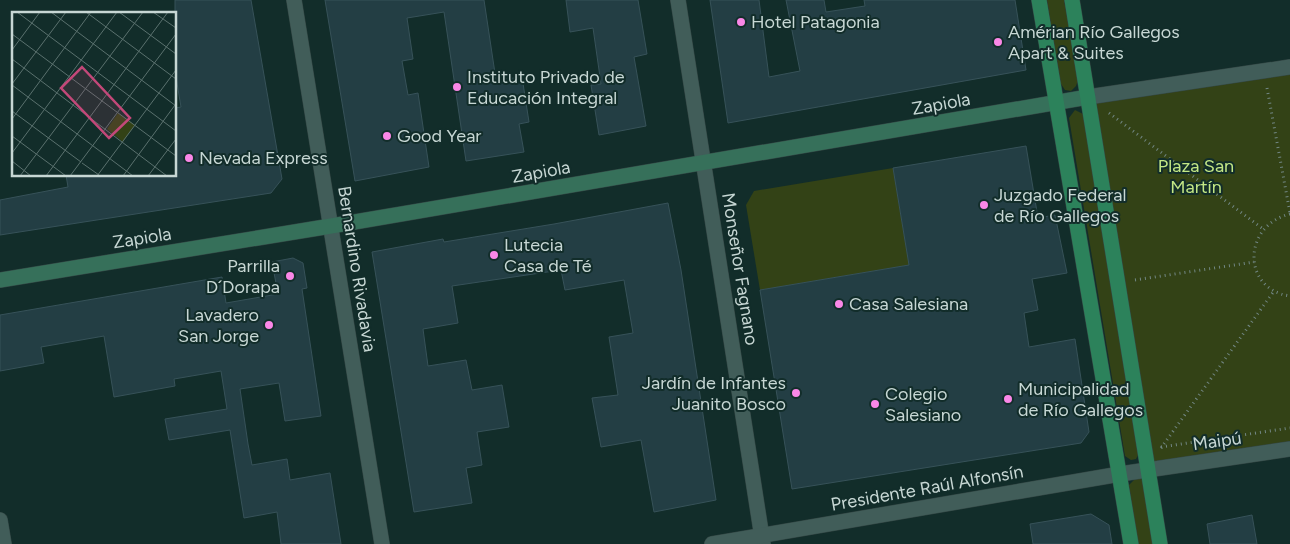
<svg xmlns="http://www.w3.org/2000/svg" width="1290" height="544" viewBox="0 0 1290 544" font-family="Figtree,sans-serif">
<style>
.green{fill:#334216}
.building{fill:#233e44;stroke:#375259}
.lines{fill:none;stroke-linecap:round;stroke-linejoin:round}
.street-casing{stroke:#344745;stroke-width:16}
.secondary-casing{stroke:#344745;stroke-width:16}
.primary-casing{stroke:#344745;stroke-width:16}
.path{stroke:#728784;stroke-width:3;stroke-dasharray:1 4;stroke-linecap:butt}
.street{stroke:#415d59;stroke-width:15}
.secondary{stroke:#36705a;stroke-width:15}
.primary{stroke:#2c825b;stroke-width:15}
.poi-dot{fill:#fa87e7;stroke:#122d2a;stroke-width:2}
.labels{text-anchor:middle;stroke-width:4;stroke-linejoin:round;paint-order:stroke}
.poi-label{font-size:18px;fill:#c7d7d4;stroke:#122d2a;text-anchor:start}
.street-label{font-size:18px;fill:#c7d7d4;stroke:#122d2a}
.park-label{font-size:18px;fill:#c3e785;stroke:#122d2a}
.inset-road{fill:none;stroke:#5a716e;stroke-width:1}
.view{fill:#c34879;fill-opacity:0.15;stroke:#c34879;stroke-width:2.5}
.inset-edge{fill:none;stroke:#c7d7d4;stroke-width:2.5}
</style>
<rect width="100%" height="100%" fill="#122d2a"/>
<g class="green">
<path d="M1047,0H1064L1078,80L1076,86L1071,91L1065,90L1061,84Z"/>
<path d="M1290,67V449L1148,470L1088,97Z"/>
<path d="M1075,110L1083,114L1139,453L1136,459L1131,460L1125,456L1069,118Z"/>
<path d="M893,168L909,265L760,290L746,205L754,191Z"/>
<path d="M1136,478H1141L1143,482L1153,544H1138L1129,485Z"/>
</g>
<g class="building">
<path d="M175,0H251L282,179L271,193L0,235V200L68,187L66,175H175V108L181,107L175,71Z"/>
<path d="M325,0H484L496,80L522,77L529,122L519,124L524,152L466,161L444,12L407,18L413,59L402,61L408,95L418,93L429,167L355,181Z"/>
<path d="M566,0H638L647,54L634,57L646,126L599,135L591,85L601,84L593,28L570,32Z"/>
<path d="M710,0H759L769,77L800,71L786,0H824L826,12L865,6L864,0H1015L1026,70L728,123Z"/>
<path d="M1026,146L1038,218L1055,215L1067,273L1032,279L1038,310L1024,313L1029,347L1075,339L1089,432L1081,443L792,489L760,290L909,265L893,168Z"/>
<path d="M668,203L681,270L716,500L654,512L641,440L601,447L592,398L618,395L609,337L633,333L624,280L565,290L561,270L452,286L458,323L423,329L428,366L466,360L472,390L502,385L509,427L477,432L482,465L466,468L472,503L414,512L372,252L443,239L444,242L554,224Z"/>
<path d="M293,258L303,263L307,288L302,289L321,416L285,421L279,383L240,389L248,444L252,465L287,459L290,480L330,473L341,544H281L277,512L244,518L230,430L169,440L165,419L227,409L221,371L174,379L175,386L114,397L104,336L41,347L44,363L0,371V315L222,277L226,303L278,294L272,262Z"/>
<path d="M1091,514L1109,525L1112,544H1033L1030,524Z"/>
<path d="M1252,515L1257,544H1210L1207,524Z"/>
</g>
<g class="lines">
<g class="street-casing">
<g id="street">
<path d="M294,0L382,544"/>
<path d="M678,0L763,544"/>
<path d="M1088,97L1290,67"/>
<path d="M0,520L4,544"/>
<path d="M712,544L1120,474L1290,449"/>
</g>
</g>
<g class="secondary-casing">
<path id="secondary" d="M0,280L331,226L1088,97"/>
</g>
<g class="primary-casing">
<g id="primary">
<path d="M1039,0L1131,544"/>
<path d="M1072,0L1160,544"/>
</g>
</g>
<g class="path">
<path d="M1267,88L1290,213"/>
<path d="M1109,113L1263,229"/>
<path d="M1290,214C1243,225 1241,289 1290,296"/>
<path d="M1135,280L1254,262"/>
<path d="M1161,447L1290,428"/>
<path d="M1161,448L1274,291"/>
</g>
<use href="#street" class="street"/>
<use href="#secondary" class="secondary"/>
<use href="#primary" class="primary"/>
</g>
<g class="poi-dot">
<circle cx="741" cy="22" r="5"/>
<circle cx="998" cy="42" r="5"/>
<circle cx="457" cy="87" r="5"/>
<circle cx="387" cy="136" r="5"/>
<circle cx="189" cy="158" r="5"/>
<circle cx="984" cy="205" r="5"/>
<circle cx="494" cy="255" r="5"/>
<circle cx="290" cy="276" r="5"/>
<circle cx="839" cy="304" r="5"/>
<circle cx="269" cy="325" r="5"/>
<circle cx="796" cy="393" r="5"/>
<circle cx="1008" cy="399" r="5"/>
<circle cx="875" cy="404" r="5"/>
</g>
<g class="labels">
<g class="poi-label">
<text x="751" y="28">Hotel Patagonia</text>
<text x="1008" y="38">Amérian Río Gallegos<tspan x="1008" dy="21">Apart &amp; Suites</tspan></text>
<text x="467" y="83">Instituto Privado de<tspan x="467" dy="21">Educación Integral</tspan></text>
<text x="397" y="142">Good Year</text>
<text x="199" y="164">Nevada Express</text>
<text x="994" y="201">Juzgado Federal<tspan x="994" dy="21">de Río Gallegos</tspan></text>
<text x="504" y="251">Lutecia<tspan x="504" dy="21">Casa de Té</tspan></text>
<text x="280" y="272" text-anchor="end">Parrilla<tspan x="280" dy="21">D´Dorapa</tspan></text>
<text x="849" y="310">Casa Salesiana</text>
<text x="259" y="321" text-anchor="end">Lavadero<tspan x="259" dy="21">San Jorge</tspan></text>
<text x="786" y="389" text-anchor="end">Jardín de Infantes<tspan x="786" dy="21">Juanito Bosco</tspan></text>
<text x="1018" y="395">Municipalidad<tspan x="1018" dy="21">de Río Gallegos</tspan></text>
<text x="885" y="400">Colegio<tspan x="885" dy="21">Salesiano</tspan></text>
</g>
<g class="street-label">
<text transform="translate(941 104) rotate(-10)" y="6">Zapiola</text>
<text transform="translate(541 172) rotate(-10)" y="6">Zapiola</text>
<text transform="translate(142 238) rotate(-9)" y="6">Zapiola</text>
<text transform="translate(357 269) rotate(81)" y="6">Bernardino Rivadavia</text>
<text transform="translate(740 269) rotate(81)" y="6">Monseñor Fagnano</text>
<text transform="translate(1217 441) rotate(-8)" y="6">Maipú</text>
<text transform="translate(927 488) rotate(-10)" y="6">Presidente Raúl Alfonsín</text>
</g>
<g class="park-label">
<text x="1196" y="172">Plaza San<tspan x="1196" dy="21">Martín</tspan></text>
</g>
</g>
<g transform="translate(12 12)">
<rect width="164" height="164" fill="#122d2a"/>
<path d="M106,101L123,113L111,130L95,117Z" fill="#334216"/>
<path class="inset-road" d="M5,0L164,119M39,0L164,94M74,0L164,67M107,0L164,42M141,0L164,16M0,22L164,144M0,38L28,0M0,47L155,164M0,72L54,0M0,73L121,164M0,99L69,150M0,107L79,0M0,124L54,164M0,141L105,0M0,149L19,164M70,151L87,163M8,164L131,0M34,164L156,0M58,164L164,22M85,164L164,58M111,164L163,93M136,164L164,127"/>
<path class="view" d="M70,55L118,106L97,126L49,76Z"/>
<rect width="164" height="164" class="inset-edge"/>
</g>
</svg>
